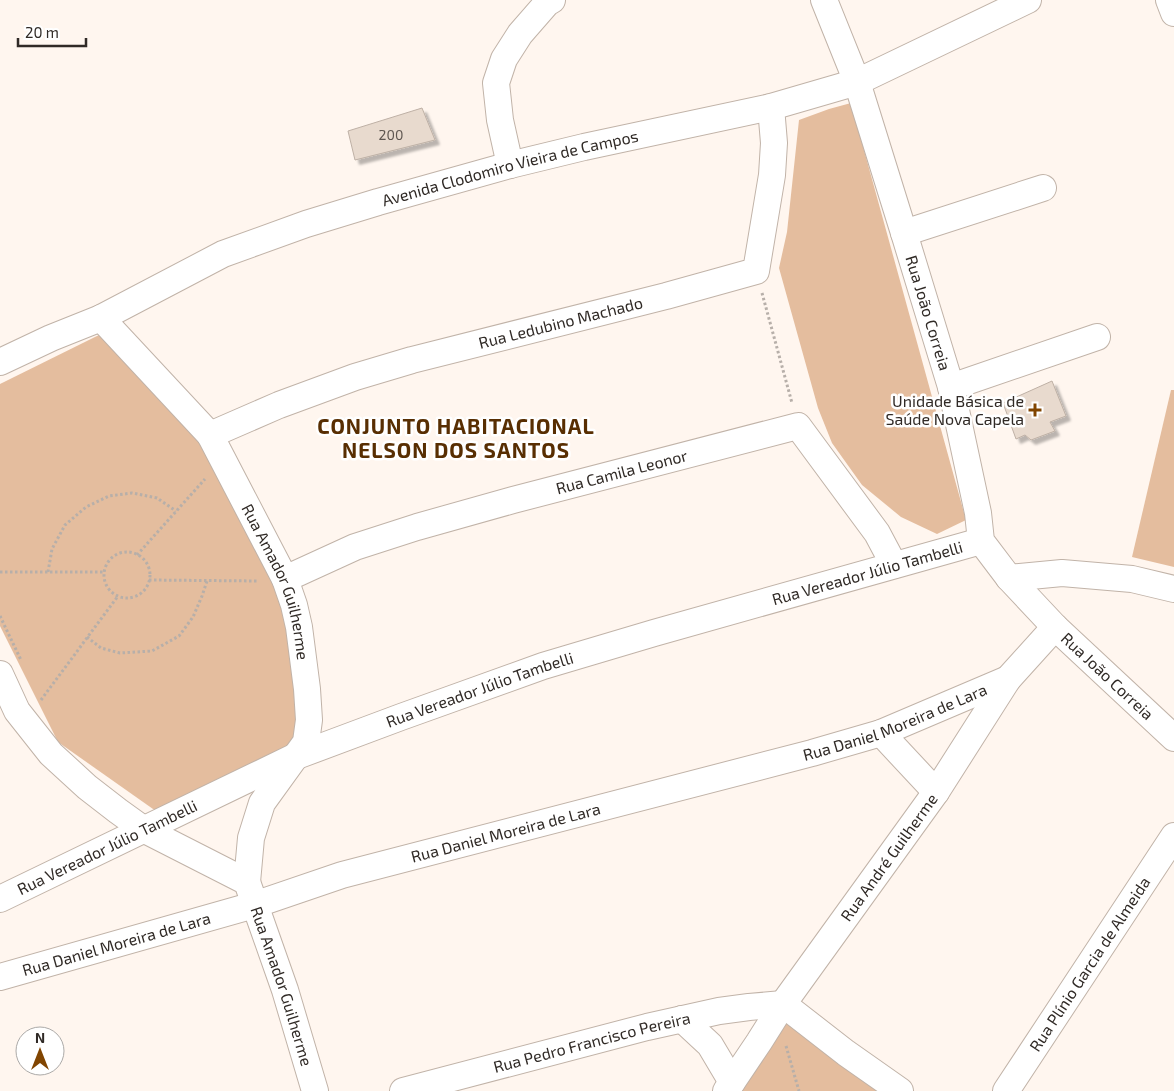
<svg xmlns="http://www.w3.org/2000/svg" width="1174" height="1091" viewBox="0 0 1174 1091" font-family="'Exo 2',sans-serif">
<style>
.green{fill:#e4bd9e}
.building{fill:#e8dace;stroke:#beb0a5;filter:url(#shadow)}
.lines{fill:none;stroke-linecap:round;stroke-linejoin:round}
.minor-casing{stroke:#c1b3a8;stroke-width:28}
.path{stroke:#b7afa9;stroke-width:3;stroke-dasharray:2.5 2.5;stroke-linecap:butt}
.minor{stroke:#fff;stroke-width:26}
.poi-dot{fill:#814500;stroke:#fff;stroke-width:2}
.labels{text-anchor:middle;stroke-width:5;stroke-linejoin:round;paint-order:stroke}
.number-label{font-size:14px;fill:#5e5650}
.street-label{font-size:16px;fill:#302a26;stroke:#fff}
.poi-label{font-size:16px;fill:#302a26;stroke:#fff;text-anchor:end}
.district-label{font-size:21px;font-weight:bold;letter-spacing:1px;fill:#582e02;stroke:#fff}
</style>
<defs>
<filter id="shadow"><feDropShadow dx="4.5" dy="4.5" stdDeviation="1" flood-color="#0004"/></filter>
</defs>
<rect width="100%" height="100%" fill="#fff6ef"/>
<g class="green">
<path d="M851,103L966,520L937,534L901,517L862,485L832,443L818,408L779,268L787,232L799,120L829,109Z"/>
<path d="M114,334L169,394L288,582L303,740L165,812L153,809L58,742L0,626V384L99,335Z"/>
<path d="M1171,390H1174V567L1132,557Z"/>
<path d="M785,1023L895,1091H742Z"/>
</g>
<g class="building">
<path d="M422,108L435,140L355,160L348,131Z"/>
<path d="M1052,381L1066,416L1050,422L1055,431L1031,440L1025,435L1016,439L1003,403Z"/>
</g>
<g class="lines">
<g class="minor-casing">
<g id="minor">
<path id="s1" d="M824,0L857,82L904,233L951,387L978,513L981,541L1009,578L1055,627L1174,738"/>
<path d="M1169,0L1174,13"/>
<path d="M510,165L500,120L496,83L504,59L520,34L547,3L552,0"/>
<path d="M904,233L1043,188"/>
<path id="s2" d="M101,318L210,435L285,579L294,605L299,627L307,689L309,720L306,742L262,803L251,838L247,882"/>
<path id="s3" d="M0,362L51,338L101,318L223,254L306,224L378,202L510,165L584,147L771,107L857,82L1028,0"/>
<path d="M951,387L1097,337"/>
<path id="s4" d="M210,435L279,405L355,377L412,360L666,296L756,271L772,175L774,143L771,107"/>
<path d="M1009,578L1062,573L1132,579L1174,589"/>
<path id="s5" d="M285,579L355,547L417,527L513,500L798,426L877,533L894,565"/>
<path id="s6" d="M0,674L17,711L51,754L87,787L118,811L143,829L247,882L285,990L315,1091"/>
<path d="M881,733L936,792"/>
<path id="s7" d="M0,899L294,757L401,717L543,666L654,633L981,541"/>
<path id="s8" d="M0,977L254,905L342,875L812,753L881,733L1008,679"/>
<path d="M682,1019L710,1045L732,1082"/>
<path id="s9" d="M403,1091L647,1027L719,1011L749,1007L783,1004L846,1053L900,1091"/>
<path id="s10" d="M726,1091L759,1042L783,1004L936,792L1008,679L1055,627"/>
<path id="s11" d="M1006,1091L1174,836"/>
</g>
</g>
<g class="path">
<path d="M762,293L792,403"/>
<circle cx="127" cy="575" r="23"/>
<path d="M137,555L205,479"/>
<path d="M0,572H104"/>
<path d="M48,572L52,549L65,525L86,507L109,496L132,493L157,498L176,511"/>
<path d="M149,580L259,581"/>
<path d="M0,616L21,660"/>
<path d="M87,637L101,648L120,653L152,651L179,636L193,617L202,596L207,581"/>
<path d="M41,700L118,596"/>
<path d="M786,1046L799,1091"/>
</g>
<use href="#minor" class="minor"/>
</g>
<path class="poi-dot" d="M1032.5 402.5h5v5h5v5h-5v5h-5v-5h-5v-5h5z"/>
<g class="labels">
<g class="number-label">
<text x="391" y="140">200</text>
</g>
<g class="street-label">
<text dy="6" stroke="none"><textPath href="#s3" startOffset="548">Avenida Clodomiro Vieira de Campos</textPath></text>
<text dy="6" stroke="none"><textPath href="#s1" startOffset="330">Rua João Correia</textPath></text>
<text dy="6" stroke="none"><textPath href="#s4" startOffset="369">Rua Ledubino Machado</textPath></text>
<text dy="6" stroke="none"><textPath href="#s5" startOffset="354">Rua Camila Leonor</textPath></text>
<text dy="6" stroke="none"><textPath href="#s7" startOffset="929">Rua Vereador Júlio Tambelli</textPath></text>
<text dy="6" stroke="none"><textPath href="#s2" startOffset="322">Rua Amador Guilherme</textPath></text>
<text dy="6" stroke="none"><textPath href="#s1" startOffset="750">Rua João Correia</textPath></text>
<text dy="6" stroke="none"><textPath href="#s7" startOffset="524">Rua Vereador Júlio Tambelli</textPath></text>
<text dy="6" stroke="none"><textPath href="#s8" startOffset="931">Rua Daniel Moreira de Lara</textPath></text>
<text dy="6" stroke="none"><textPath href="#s8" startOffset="526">Rua Daniel Moreira de Lara</textPath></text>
<text dy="6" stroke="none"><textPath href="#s7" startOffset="119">Rua Vereador Júlio Tambelli</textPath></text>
<text dy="6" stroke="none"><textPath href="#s10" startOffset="285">Rua André Guilherme</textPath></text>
<text dy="6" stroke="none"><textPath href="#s8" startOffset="121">Rua Daniel Moreira de Lara</textPath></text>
<text dy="6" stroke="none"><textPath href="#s11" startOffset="152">Rua Plínio Garcia de Almeida</textPath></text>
<text dy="6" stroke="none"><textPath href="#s6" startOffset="441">Rua Amador Guilherme</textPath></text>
<text dy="6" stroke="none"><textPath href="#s9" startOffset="195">Rua Pedro Francisco Pereira</textPath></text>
</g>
<g class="poi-label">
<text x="1024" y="407">Unidade Básica de<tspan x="1024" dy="18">Saúde Nova Capela</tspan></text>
</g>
<g class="district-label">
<text x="456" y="434">CONJUNTO HABITACIONAL<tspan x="456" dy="24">NELSON DOS SANTOS</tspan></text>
</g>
</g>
<g transform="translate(40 1051)"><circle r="24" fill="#ffffff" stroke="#acaaa8"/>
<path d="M0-4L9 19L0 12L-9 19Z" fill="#814500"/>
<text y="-8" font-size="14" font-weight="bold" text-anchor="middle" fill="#302a26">N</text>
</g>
<path d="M18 38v8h68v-8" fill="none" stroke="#302a26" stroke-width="2.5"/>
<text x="25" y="38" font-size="15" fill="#302a26" stroke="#ffffff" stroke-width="4" paint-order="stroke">20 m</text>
</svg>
